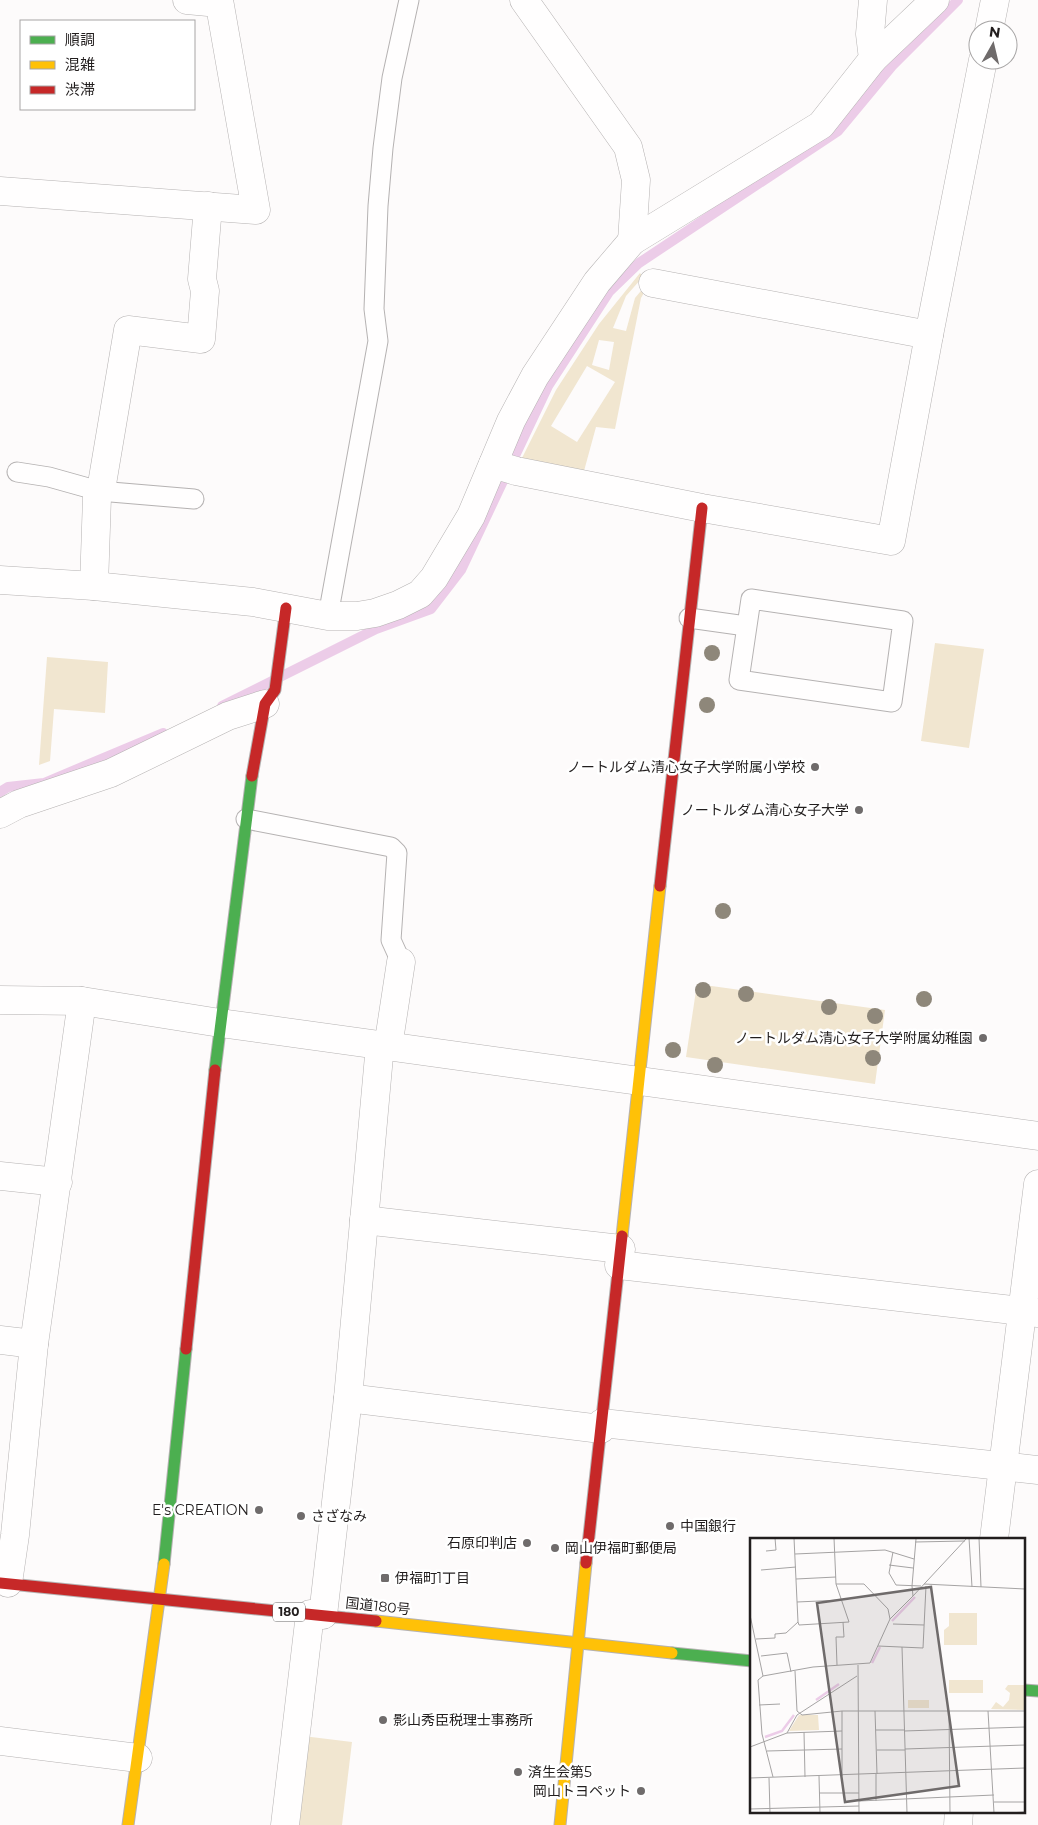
<svg xmlns="http://www.w3.org/2000/svg" width="1038" height="1825" viewBox="0 0 1038 1825" font-family="Montserrat,'Noto Sans JP',sans-serif">
<style>
.green{fill:#f1e6d0;fill-rule:evenodd}
.lines{fill:none;stroke-linecap:round;stroke-linejoin:round}
.stream{stroke:#eccce8;stroke-width:10}
.lane-casing{stroke:#b5b2b2;stroke-width:21}
.street-casing{stroke:#b5b2b2;stroke-width:29}
.fast-casing{stroke:#b5b2b2;stroke-width:13}
.slow-casing{stroke:#b5b2b2;stroke-width:13}
.jam-casing{stroke:#b5b2b2;stroke-width:13}
.lane{stroke:#fffefe;stroke-width:19}
.street{stroke:#fffefe;stroke-width:28}
.fast{stroke:#4caf50;stroke-width:11}
.slow{stroke:#ffc107;stroke-width:11}
.jam{stroke:#c62828;stroke-width:11}
.tree{fill:#8e877a}
.poi-dot{fill:#6f6b6b;stroke:#fff;stroke-width:2}
.labels{text-anchor:middle;stroke-width:5;stroke-linejoin:round;paint-order:stroke}
.shield{fill:#fff;stroke:#646262;stroke-width:1}
.shield-label{font-size:12px;font-weight:bold;fill:#221e1e}
.poi-label{font-size:14px;fill:#221e1e;stroke:#fff;text-anchor:end}
.street-label{font-size:14px;fill:#221e1e;stroke:#fff}
.inset-river{fill:none;stroke:#eccce8;stroke-width:2.5}
.inset-road{fill:none;stroke:#a5a3a3;stroke-width:1}
.view{fill:#6f6b6b;fill-opacity:0.15;stroke:#6f6b6b;stroke-width:2.5}
.inset-edge{fill:none;stroke:#221e1e;stroke-width:2.5}
</style>
<rect width="100%" height="100%" fill="#fdfbfb"/>
<g class="green">
<path d="M640,273L649,284L641,298L615,429L596,427L584,471L522,458L556,390L599,324ZM641,279L645,286L635,298L626,331L613,328L626,296ZM599,340L614,342L609,370L592,365ZM587,366L615,382L577,442L551,426Z"/>
<path d="M935,643L984,649L969,748L921,741Z"/>
<path d="M47,657L108,662L105,713L54,709L50,761L39,765Z"/>
<path d="M697,984L885,1010L875,1084L686,1057Z"/>
<path d="M303,1736L352,1742L342,1825H292Z"/>
</g>
<g class="lines">
<g class="stream">
<path d="M222,706L376,629L431,609L461,570L548,386L609,292L639,263L838,131L892,66L958,0"/>
<path d="M0,792L8,787L44,783L163,733"/>
</g>
<g class="lane-casing">
<g id="lane">
<path d="M17,472L49,477L99,491L194,499"/>
<path d="M751,599L903,621L892,702L739,680Z"/>
<path d="M328,616L378,341L374,309L378,206L383,148L392,78L409,0"/>
<path d="M689,618L746,626"/>
<path d="M246,819L391,847L397,853L391,940L401,962"/>
</g>
</g>
<g class="street-casing">
<g id="street">
<path d="M187,0L219,3"/>
<path d="M524,0L628,147L636,180L632,241"/>
<path d="M989,30L995,0"/>
<path d="M873,59L935,0"/>
<path d="M0,191L256,210L219,0"/>
<path d="M653,283L929,335"/>
<path d="M493,464L516,471L702,508L891,541L929,335L983,60"/>
<path d="M0,580L94,586L253,602L328,616H357L375,613L398,605L420,594L434,578L471,516L511,421L535,376L597,282L632,241L821,125L873,59L870,34L873,0"/>
<path d="M94,586L97,497L102,484L128,330L201,339L205,291L202,279L208,206"/>
<path d="M0,814L19,804L111,773L228,716L265,704"/>
<path d="M0,1000L82,1001L220,1023L1038,1136"/>
<path d="M388,1047L401,962"/>
<path d="M0,1176L58,1182"/>
<path d="M364,1220L621,1249"/>
<path d="M619,1265L1038,1313"/>
<path d="M0,1340L34,1344"/>
<path d="M348,1398L601,1429"/>
<path d="M602,1423L1038,1470"/>
<path d="M994,1539L1038,1184"/>
<path d="M8,1583L15,1535L34,1344L82,1001"/>
<path d="M323,1615L348,1398L380,1045"/>
<path d="M0,1741L138,1758"/>
<path d="M285,1825L310,1614"/>
<path d="M958,1825L959,1811"/>
</g>
</g>
<g class="fast-casing">
<g id="fast">
<path d="M215,1070L252,776"/>
<path d="M164,1564L186,1349"/>
<path d="M672,1653L752,1661"/>
<path d="M1024,1690L1038,1691"/>
</g>
</g>
<g class="slow-casing">
<g id="slow">
<path d="M622,1236L660,886"/>
<path d="M376,1621L672,1653"/>
<path d="M128,1825L164,1564"/>
<path d="M560,1825L586,1563"/>
</g>
</g>
<g class="jam-casing">
<g id="jam">
<path d="M252,776L265,704L275,690L286,608"/>
<path d="M660,886L702,508"/>
<path d="M186,1349L215,1070"/>
<path d="M586,1563L622,1236"/>
<path d="M0,1583L376,1621"/>
</g>
</g>
<use href="#lane" class="lane"/>
<use href="#street" class="street"/>
<use href="#fast" class="fast"/>
<use href="#slow" class="slow"/>
<use href="#jam" class="jam"/>
</g>
<g class="tree">
<circle cx="712" cy="653" r="8"/>
<circle cx="707" cy="705" r="8"/>
<circle cx="723" cy="911" r="8"/>
<circle cx="703" cy="990" r="8"/>
<circle cx="746" cy="994" r="8"/>
<circle cx="924" cy="999" r="8"/>
<circle cx="829" cy="1007" r="8"/>
<circle cx="875" cy="1016" r="8"/>
<circle cx="673" cy="1050" r="8"/>
<circle cx="873" cy="1058" r="8"/>
<circle cx="715" cy="1065" r="8"/>
</g>
<g class="poi-dot">
<circle cx="815" cy="767" r="5"/>
<circle cx="859" cy="810" r="5"/>
<circle cx="983" cy="1038" r="5"/>
<circle cx="259" cy="1510" r="5"/>
<circle cx="301" cy="1516" r="5"/>
<circle cx="670" cy="1526" r="5"/>
<circle cx="527" cy="1543" r="5"/>
<circle cx="555" cy="1548" r="5"/>
<rect x="380" y="1573" width="10" height="10" rx="2.5"/>
<circle cx="383" cy="1720" r="5"/>
<circle cx="518" cy="1772" r="5"/>
<circle cx="641" cy="1791" r="5"/>
</g>
<g class="labels">
<rect class="shield" x="273" y="1602.5" width="32" height="19" rx="4"/>
<g class="shield-label">
<text x="289" y="1616">180</text>
</g>
<g class="poi-label">
<text x="805" y="772">ノートルダム清心女子大学附属小学校</text>
<text x="849" y="815">ノートルダム清心女子大学</text>
<text x="973" y="1043">ノートルダム清心女子大学附属幼稚園</text>
<text x="249" y="1515">E's CREATION</text>
<text x="311" y="1521" text-anchor="start">さざなみ</text>
<text x="680" y="1531" text-anchor="start">中国銀行</text>
<text x="517" y="1548">石原印判店</text>
<text x="565" y="1553" text-anchor="start">岡山伊福町郵便局</text>
<text x="395" y="1583" text-anchor="start">伊福町1丁目</text>
<text x="393" y="1725" text-anchor="start">影山秀臣税理士事務所</text>
<text x="528" y="1777" text-anchor="start">済生会第5</text>
<text x="631" y="1796">岡山トヨペット</text>
</g>
<g class="street-label">
<text transform="translate(378 1606) rotate(6)" y="5">国道180号</text>
</g>
</g>
<g transform="translate(750 1538)">
<rect width="275" height="275" fill="#fdfbfb"/>
<path d="M199,75H227V107H194V92L199,88ZM199,142H233V155H199ZM258,147H275V172L241,171L246,164L253,169L259,162L260,155L255,151ZM158,162H179V170H158ZM49,177H68L69,192L39,193Z" fill="#f1e6d0"/>
<path class="inset-river" d="M142,83L165,59M122,125L130,109M66,162L89,146M15,199L32,193L44,177"/>
<path class="inset-road" d="M219,0L222,49M229,0L231,49M165,4L215,3M16,13L26,12L25,0M143,14L139,35L146,47L171,48M45,16L135,12L164,21M139,27L163,30M11,32L46,29M46,41L86,39M86,46H114L138,71L140,81M174,46L275,51M162,48L166,1M163,58L217,0M47,64L91,62M0,77L13,138M48,84L49,87L99,84L86,46L84,0M143,86L174,87M6,101L25,100V96L36,95L48,84L44,0M128,108L173,110L176,48M152,109L157,275M11,118L37,115L41,134M87,127L86,99H94L93,84M108,127L109,275M45,133L47,173L52,177L92,173H275M9,167L30,166M92,173V238M125,173L127,236M199,173L200,275M238,173L244,275M126,192H154M154,193L275,189M54,194L55,239M37,195L92,193M0,209L37,195L47,177L107,138M155,211L275,207M127,212H155M17,213L92,211M126,236V263M69,238L70,275M23,239L12,196L8,142L13,138L63,129L120,125L140,81L163,58L162,48M0,240L275,230M19,240L20,275M69,255H109M109,263L244,257M244,264H275M0,271L109,268M258,275L275,274"/>
<path class="view" d="M181,49L209,248L95,264L67,65Z"/>
<rect width="275" height="275" class="inset-edge"/>
</g>
<rect x="20" y="20" width="175" height="90" fill="#ffffff" stroke="#a7a5a5"/>
<rect x="30" y="36" width="25" height="8" fill="#4caf50" stroke="#a7a5a5"/>
<text x="65" y="45" font-size="15" fill="#221e1e">順調</text>
<rect x="30" y="61" width="25" height="8" fill="#ffc107" stroke="#a7a5a5"/>
<text x="65" y="70" font-size="15" fill="#221e1e">混雑</text>
<rect x="30" y="86" width="25" height="8" fill="#c62828" stroke="#a7a5a5"/>
<text x="65" y="95" font-size="15" fill="#221e1e">渋滞</text>
<g transform="translate(993 45) rotate(8)"><circle r="24" fill="#ffffff" stroke="#a7a5a5"/>
<path d="M0-4L9 19L0 12L-9 19Z" fill="#6f6b6b"/>
<text y="-8" font-size="14" font-weight="bold" text-anchor="middle" fill="#221e1e">N</text>
</g>
</svg>
